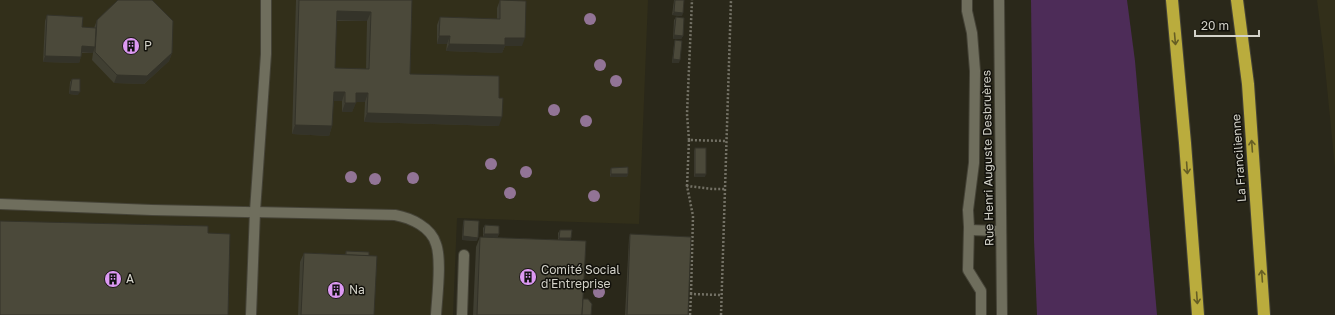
<svg xmlns="http://www.w3.org/2000/svg" width="1335" height="315" viewBox="0 0 1335 315" font-family="'Golos Text',sans-serif">
<style>
.built{fill:#322f1a}
.green{fill:#4d2c58}
.lines{fill:none;stroke-linecap:round;stroke-linejoin:round}
.minor-casing{stroke:#454337;stroke-width:12}
.highway-casing{stroke:#454337;stroke-width:14}
.path{stroke:#737165;stroke-width:2.5;stroke-dasharray:2 2;stroke-linecap:butt}
.minor{stroke:#6f6e5d;stroke-width:10}
.highway{stroke:#baac3d;stroke-width:12}
.tree{fill:#927496}
.wall{fill:#403f32;fill-rule:evenodd}
.shaded-wall{fill:#343329}
.building{fill:#4b493a;stroke:#343329;fill-rule:evenodd}
.oneway{stroke:#665e24}
.labels{text-anchor:middle;stroke-width:3;stroke-linejoin:round;paint-order:stroke}
.poi-label{font-size:12px;fill:#d3d2c9;stroke:#12110b;text-anchor:start}
.street-label{font-size:12px;fill:#d3d2c9;stroke:#12110b}
</style>
<rect width="100%" height="100%" fill="#2a281a"/>
<g class="built">
<path d="M0,0H648L639,224L457,218L453,315H0Z"/>
<path d="M1317,0H1335V168L1323,47Z"/>
</g>
<path class="green" d="M1031,0H1127L1135,61L1157,315H1037L1034,240Z"/>
<g class="lines">
<g class="minor-casing">
<g id="minor">
<path d="M967,0V11L972,33L975,71L974,163L968,210L969,227L968,270L981,291V315"/>
<path d="M999,0L1002,315"/>
<path d="M0,204L152,210L395,215C411,218 431,227 436,244C442,260 437,297 436,315"/>
<path d="M969,230L1001,231"/>
<path d="M251,315L255,211L266,54V0"/>
<path d="M462,315L464,255"/>
</g>
</g>
<g class="highway-casing">
<g id="highway">
<path d="M1172,0L1185,143L1198,315"/>
<path d="M1237,0L1248,84L1264,315"/>
</g>
</g>
<g class="path">
<path d="M689,140L687,114L692,0"/>
<path d="M687,186L689,140L726,141"/>
<path d="M691,294L693,216L687,186L713,189H725"/>
<path d="M690,315L691,294L721,295"/>
<path d="M721,315L731,0"/>
</g>
<use href="#minor" class="minor"/>
<use href="#highway" class="highway"/>
</g>
<g class="tree">
<circle cx="590" cy="19" r="6"/>
<circle cx="600" cy="65" r="6"/>
<circle cx="616" cy="81" r="6"/>
<circle cx="554" cy="110" r="6"/>
<circle cx="586" cy="121" r="6"/>
<circle cx="491" cy="164" r="6"/>
<circle cx="526" cy="172" r="6"/>
<circle cx="351" cy="177" r="6"/>
<circle cx="413" cy="178" r="6"/>
<circle cx="375" cy="179" r="6"/>
<circle cx="510" cy="193" r="6"/>
<circle cx="594" cy="196" r="6"/>
<circle cx="599" cy="292" r="6"/>
</g>
<g class="wall">
<path d="M296,0H412L410,74L499,98V126L364,122L365,102H356L352,112H342V101H333L332,126L329,136L292,134ZM336,21H367L366,69L335,68Z"/>
<path d="M500,0L522,46H505L502,53L446,51L447,44H437V25L440,17L497,19V8Z"/>
<path d="M674,0H684L682,16L672,15Z"/>
<path d="M47,15L82,27L94,28L97,20L172,53L169,61L144,84L114,83L92,60L93,53H82L79,63L43,62L45,21Z"/>
<path d="M676,17L683,36L681,39H673L674,20Z"/>
<path d="M675,40L679,63H672L674,44Z"/>
<path d="M72,79L78,95L69,94L70,82Z"/>
<path d="M695,148L705,177H694V151Z"/>
<path d="M611,168L628,174L627,177H610V171Z"/>
<path d="M464,220L477,241L462,240L463,223Z"/>
<path d="M485,225L499,234L497,238L483,237V228Z"/>
<path d="M560,230L571,238L570,241L583,299L591,315H473L476,247L480,237L558,240V233Z"/>
<path d="M630,234L688,315H625L629,238Z"/>
<path d="M346,251L369,256L374,315H298L300,262L304,253L345,255Z"/>
</g>
<g class="shaded-wall">
<path d="M337,11L371,12L367,21L333,20Z"/>
<path d="M674,12L683,13L682,16L672,15Z"/>
<path d="M674,35L683,36L681,39H673Z"/>
<path d="M439,36H450L447,44H437Z"/>
<path d="M505,38H525L522,46H505L502,53L446,51L449,44Z"/>
<path d="M82,46L95,47L93,53L80,52Z"/>
<path d="M172,53L169,61L144,84L114,83L117,75Z"/>
<path d="M45,56L81,57L79,63L43,62Z"/>
<path d="M673,59L680,60L679,63H672Z"/>
<path d="M70,91L80,92L78,95L69,94Z"/>
<path d="M334,92H345L342,101H330Z"/>
<path d="M356,93H368L365,102H353Z"/>
<path d="M345,103H356L352,112H342Z"/>
<path d="M367,113L502,117L499,126L364,122Z"/>
<path d="M295,125L332,126L329,136L292,134Z"/>
<path d="M611,174H628L627,177H610Z"/>
<path d="M695,174H706L705,177H694Z"/>
<path d="M484,234H499L497,238L483,237Z"/>
<path d="M463,236L478,238L477,241L462,240Z"/>
<path d="M559,238H571L570,241H558Z"/>
</g>
<g class="building">
<path d="M118,0H152L173,21L172,53L147,76L117,75L95,52L97,20Z"/>
<path d="M299,0H412L410,74L499,76V98H503L502,117L367,113L368,93H356V103H345V92H334L332,126L295,125ZM337,11L371,12L369,69L335,68Z"/>
<path d="M500,0L526,1L525,38H505V45L449,44L450,36H439L440,17L500,19Z"/>
<path d="M675,0H684L683,13L674,12Z"/>
<path d="M47,15L83,17L82,27L96,28L95,47L82,46L81,57L45,56Z"/>
<path d="M676,17L684,18L683,36L674,35Z"/>
<path d="M675,40L682,41L680,60L673,59Z"/>
<path d="M72,79H80V92L70,91Z"/>
<rect x="695" y="148" width="11" height="26"/>
<path d="M628,167V174H611V168Z"/>
<path d="M464,220L479,221L478,238L463,236Z"/>
<path d="M0,221L208,226V233L230,234L228,315H0Z"/>
<path d="M485,225L499,226V234H484Z"/>
<path d="M560,230H572L571,238H559Z"/>
<path d="M630,234L691,237L688,315H627Z"/>
<path d="M480,237L586,241L582,315H477Z"/>
<path d="M346,251L369,252V256L346,255Z"/>
<path d="M304,253L377,256L374,315H301Z"/>
<path d="M583,299H588L592,304L591,315H582Z"/>
</g>
<defs><path id="oneway-shaft" d="M-6 0H5M1.5-3L5.5 0L1.5 3" fill="none" stroke-width="1.6" stroke-linecap="round" stroke-linejoin="round"/></defs>
<g class="oneway">
<use href="#oneway-shaft" transform="translate(1175 39) rotate(85)"/>
<use href="#oneway-shaft" transform="translate(1252 146) rotate(-94)"/>
<use href="#oneway-shaft" transform="translate(1187 168) rotate(86)"/>
<use href="#oneway-shaft" transform="translate(1262 276) rotate(-94)"/>
<use href="#oneway-shaft" transform="translate(1197 298) rotate(86)"/>
</g>
<defs>
<g id="building-disc" transform="scale(0.9)"><circle r="9.5" fill="#dd99f3" stroke="#12110b"/><path d="M-4-6H4V6H1V3H-1V6H-4ZM-2.5-4.3h1.7v1.8h-1.7ZM.8-4.3h1.7v1.8H.8ZM-2.5-1h1.7V.8h-1.7ZM.8-1h1.7V.8H.8Z" fill="#111"/></g>
</defs>
<g fill-rule="evenodd">
<use href="#building-disc" x="131" y="46"/>
<use href="#building-disc" x="528" y="277"/>
<use href="#building-disc" x="113" y="279"/>
<use href="#building-disc" x="336" y="290"/>
</g>
<g class="labels">
<g class="poi-label">
<text x="144" y="50">P</text>
<text x="541" y="274">Comité Social<tspan x="541" dy="14">d'Entreprise</tspan></text>
<text x="126" y="283">A</text>
<text x="349" y="294">Na</text>
</g>
<g class="street-label">
<text transform="translate(988 158) rotate(-91)" y="4">Rue Henri Auguste Desbruères</text>
<text transform="translate(1239 158) rotate(-94)" y="4">La Francilienne</text>
</g>
</g>
<path d="M1195 30v6h64v-6" fill="none" stroke="#d3d2c9" stroke-width="2"/>
<text x="1201" y="30" font-size="12" fill="#d3d2c9" stroke="#12110b" stroke-width="3" paint-order="stroke">20 m</text>
</svg>
